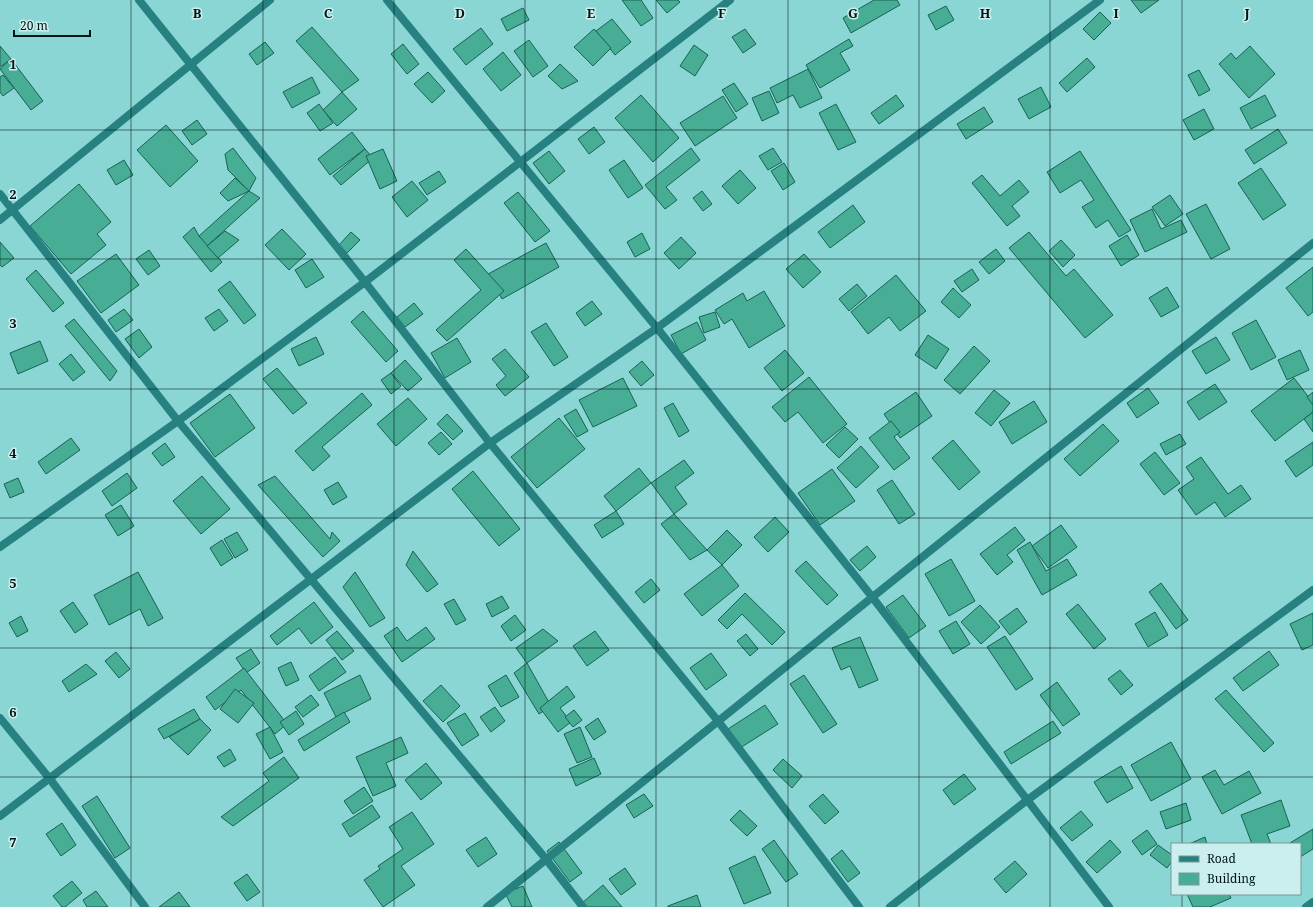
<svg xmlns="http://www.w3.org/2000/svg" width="1313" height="907" viewBox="0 0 1313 907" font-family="'Noto Serif',serif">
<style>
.building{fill:#48ad95;stroke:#186253}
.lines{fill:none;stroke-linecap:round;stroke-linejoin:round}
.street{stroke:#278181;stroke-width:8}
.grid{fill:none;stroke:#001616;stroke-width:1;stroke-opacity:0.55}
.grid-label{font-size:13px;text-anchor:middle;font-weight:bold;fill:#001616;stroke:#cbefee;stroke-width:3;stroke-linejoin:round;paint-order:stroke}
</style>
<rect width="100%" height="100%" fill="#8ad6d5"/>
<g class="building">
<path d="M622,0H641L653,18L641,26Z"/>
<path d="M656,0H678L680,2L667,13Z"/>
<path d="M874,0H897L900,5L851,33L843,18Z"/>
<path d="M1131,0H1159L1141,13Z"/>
<path d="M946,6L954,20L936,30L928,15Z"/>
<path d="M523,8L529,20L507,31L501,19Z"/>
<path d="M1100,12L1111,23L1094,40L1083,29Z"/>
<path d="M612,19L631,42L615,55L596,31Z"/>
<path d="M312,27L359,80L342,92L296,41Z"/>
<path d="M481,28L493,44L466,65L453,49Z"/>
<path d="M594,29L611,48L593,66L574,47Z"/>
<path d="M745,29L756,44L743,53L732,37Z"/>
<path d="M849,39L853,46L840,53L850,70L820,88L806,65Z"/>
<path d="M529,40L548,66L533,77L514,51Z"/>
<path d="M265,42L274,53L257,65L249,54Z"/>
<path d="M403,44L419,64L407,74L391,54Z"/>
<path d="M694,45L708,55L695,76L680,66Z"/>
<path d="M0,46L11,59L0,67Z"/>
<path d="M1250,46L1275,74L1249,98L1219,64L1231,53L1236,59Z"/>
<path d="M503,52L521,75L501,91L483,69Z"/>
<path d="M1087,58L1095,67L1067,92L1059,83Z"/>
<path d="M11,59L43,101L31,110L0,69Z"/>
<path d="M560,64L578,81L562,89L548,76Z"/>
<path d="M808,69L822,98L800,108L793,95L777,103L770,88Z"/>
<path d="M1199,70L1210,90L1199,96L1188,75Z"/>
<path d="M428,72L445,91L432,103L414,84Z"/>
<path d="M3,75L14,88L3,96L0,92V77Z"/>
<path d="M312,77L320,93L292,108L283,92Z"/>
<path d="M734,83L748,104L736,112L722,90Z"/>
<path d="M1041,87L1051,107L1029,119L1018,99Z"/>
<path d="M769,91L779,113L762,121L752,98Z"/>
<path d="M342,92L357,109L337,126L323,110Z"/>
<path d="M641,95L679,138L653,162L615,118Z"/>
<path d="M896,95L904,106L879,124L871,113Z"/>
<path d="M1265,95L1276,116L1251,129L1240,108Z"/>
<path d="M723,96L737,118L695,146L680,123Z"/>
<path d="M319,104L333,123L320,131L307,113Z"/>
<path d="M836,104L856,142L838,150L819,113Z"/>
<path d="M984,107L993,122L966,139L957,124Z"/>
<path d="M1204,109L1214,129L1194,140L1183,120Z"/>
<path d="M197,120L207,134L192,145L182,131Z"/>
<path d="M166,125L198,161L170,187L137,150Z"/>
<path d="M594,127L605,142L589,154L578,139Z"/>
<path d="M1278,129L1287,143L1254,164L1245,150Z"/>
<path d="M352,132L365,149L330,175L318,159Z"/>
<path d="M233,148L256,178L249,191L228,170L225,154Z"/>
<path d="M691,148L700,160L666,187L677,200L665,209L645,185Z"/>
<path d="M773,148L782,162L768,170L759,156Z"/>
<path d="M365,149L373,158L341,185L333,176Z"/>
<path d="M383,149L397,181L380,189L366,156Z"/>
<path d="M549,151L565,171L549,184L533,163Z"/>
<path d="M1080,151L1131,230L1119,237L1108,220L1096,228L1082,207L1094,200L1081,180L1060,193L1047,172Z"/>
<path d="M124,160L133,175L116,185L107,170Z"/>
<path d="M624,160L643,188L628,198L609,170Z"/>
<path d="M784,163L795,182L783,190L771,171Z"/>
<path d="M1261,168L1286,205L1263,220L1238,183Z"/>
<path d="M740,170L756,188L738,204L722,186Z"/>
<path d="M439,171L446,182L427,195L419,183Z"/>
<path d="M982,175L1000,196L1019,180L1029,192L1012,206L1020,216L1007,226L972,183Z"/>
<path d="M235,178L249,191L228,201L220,193Z"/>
<path d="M412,181L428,200L407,217L392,197Z"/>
<path d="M79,184L111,222L97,234L106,245L71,274L30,226Z"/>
<path d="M249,191L260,198L207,246L199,236Z"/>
<path d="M702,191L712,204L703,211L693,198Z"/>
<path d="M518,192L550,231L535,242L504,203Z"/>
<path d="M1170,195L1183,214L1165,226L1152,207Z"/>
<path d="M1206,204L1230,249L1211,259L1186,214Z"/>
<path d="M853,205L865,222L830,248L818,232Z"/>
<path d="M1152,209L1161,229L1181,220L1187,232L1145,252L1130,220Z"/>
<path d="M194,227L199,236L222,262L211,272L183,237Z"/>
<path d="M282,229L306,254L289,270L265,245Z"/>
<path d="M225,231L239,240L218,258L207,246Z"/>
<path d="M351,232L360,240L347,253L339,245Z"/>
<path d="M1029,232L1066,276L1074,269L1113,315L1085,338L1009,248Z"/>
<path d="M642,233L650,249L635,257L627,242Z"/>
<path d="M1127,235L1139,255L1121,266L1109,246Z"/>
<path d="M681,237L696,253L679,269L664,253Z"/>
<path d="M1061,240L1075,255L1063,267L1049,251Z"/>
<path d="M0,242L14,258L2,267L0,265Z"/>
<path d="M546,243L559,267L502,299L488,274Z"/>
<path d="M466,249L504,291L447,341L436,330L481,290L454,260Z"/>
<path d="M996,249L1005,261L989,274L979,262Z"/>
<path d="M149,250L160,266L148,275L136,259Z"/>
<path d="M116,254L139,285L101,313L77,281Z"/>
<path d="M804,254L821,272L803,288L786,269Z"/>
<path d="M312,259L324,277L306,288L295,270Z"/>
<path d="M1313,267V312L1308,316L1286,288Z"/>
<path d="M972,269L979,280L962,292L954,281Z"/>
<path d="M36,270L64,303L53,312L26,279Z"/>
<path d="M896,275L926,311L900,331L889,317L868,334L851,312Z"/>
<path d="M230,281L256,315L244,324L218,290Z"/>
<path d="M857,284L867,296L849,311L839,299Z"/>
<path d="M1167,287L1179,307L1161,317L1149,298Z"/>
<path d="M953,288L971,305L959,318L941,302Z"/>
<path d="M764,291L785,326L749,348L732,319L724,324L715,310L743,293L747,301Z"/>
<path d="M592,301L602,314L585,326L576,313Z"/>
<path d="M414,303L423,314L405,327L397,317Z"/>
<path d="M124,309L133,320L116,332L108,320Z"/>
<path d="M219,309L228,321L214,331L205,318Z"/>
<path d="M363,311L398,351L386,362L351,322Z"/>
<path d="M715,312L720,327L704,333L699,317Z"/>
<path d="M74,319L117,371L110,381L65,326Z"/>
<path d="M1256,320L1276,357L1251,370L1232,333Z"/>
<path d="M697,322L706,340L681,354L671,335Z"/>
<path d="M546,323L568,357L554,366L531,332Z"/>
<path d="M139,329L152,347L139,358L125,339Z"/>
<path d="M928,335L949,349L936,369L915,355Z"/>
<path d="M316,337L324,354L299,366L291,349Z"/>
<path d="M1216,337L1230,360L1206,374L1192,351Z"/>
<path d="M457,338L471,362L445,378L431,353Z"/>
<path d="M40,341L48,361L18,374L10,353Z"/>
<path d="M974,346L990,361L960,394L944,380Z"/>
<path d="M505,349L529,377L505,396L496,385L506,376L492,359Z"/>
<path d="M785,350L804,373L782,391L764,368Z"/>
<path d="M1300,350L1309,370L1287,380L1278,360Z"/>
<path d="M71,354L85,372L73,381L59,364Z"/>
<path d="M405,360L422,379L408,391L391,373Z"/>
<path d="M642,361L654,375L641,386L629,372Z"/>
<path d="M277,368L307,403L293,414L263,379Z"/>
<path d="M391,373L401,386L391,394L381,380Z"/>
<path d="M809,377L847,424L823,443L798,412L785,422L772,407Z"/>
<path d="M623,378L637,406L593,427L579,400Z"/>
<path d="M1294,378L1313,403V412L1275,441L1251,411Z"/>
<path d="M1215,384L1227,402L1199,420L1187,402Z"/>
<path d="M1148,388L1159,403L1137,418L1127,403Z"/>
<path d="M994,390L1010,403L991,426L975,413Z"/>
<path d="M916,392L932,416L900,438L884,414Z"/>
<path d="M1313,392V405L1307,397Z"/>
<path d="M362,393L372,405L322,447L330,456L313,471L295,451Z"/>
<path d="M230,394L255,428L215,457L190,423Z"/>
<path d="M408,398L427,419L396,446L377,424Z"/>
<path d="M1034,401L1047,422L1012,444L999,422Z"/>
<path d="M673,403L689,431L679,437L664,408Z"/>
<path d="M576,409L588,431L577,437L564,416Z"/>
<path d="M1313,412V432L1304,419Z"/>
<path d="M447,414L463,431L453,440L437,424Z"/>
<path d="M559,418L585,449L537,488L511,457Z"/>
<path d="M891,421L900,432L894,437L910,458L894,470L869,438Z"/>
<path d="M1103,424L1119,441L1080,476L1064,459Z"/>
<path d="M845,427L858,439L839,458L826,445Z"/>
<path d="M441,432L452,444L439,455L428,443Z"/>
<path d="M1180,434L1186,444L1166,455L1160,444Z"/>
<path d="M71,438L80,450L46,474L38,462Z"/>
<path d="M953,440L980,472L959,490L932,458Z"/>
<path d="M1313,442V465L1296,477L1285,461Z"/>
<path d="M165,443L175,457L162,466L152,453Z"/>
<path d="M861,446L879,467L856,488L837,468Z"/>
<path d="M1155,452L1180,483L1164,495L1140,464Z"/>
<path d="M1201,457L1228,494L1241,485L1251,499L1225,517L1215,502L1196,515L1178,490L1194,479L1186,467Z"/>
<path d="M684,460L694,473L675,487L687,504L674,514L651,483Z"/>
<path d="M639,468L651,483L616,511L604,496Z"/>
<path d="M832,469L855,501L820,525L798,493Z"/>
<path d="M473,471L520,529L499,546L452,489Z"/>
<path d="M127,473L137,488L112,506L102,491Z"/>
<path d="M202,476L230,509L201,534L173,501Z"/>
<path d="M275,476L330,539L332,532L340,541L323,557L258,485Z"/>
<path d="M18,478L24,492L10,498L4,484Z"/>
<path d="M892,480L915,514L899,524L877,490Z"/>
<path d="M338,482L347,497L333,505L324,490Z"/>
<path d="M121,505L134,526L118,536L105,515Z"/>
<path d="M616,511L624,524L602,538L594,525Z"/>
<path d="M674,514L707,550L690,560L661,524Z"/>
<path d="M775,517L789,532L768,552L754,537Z"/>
<path d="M1061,525L1077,547L1048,568L1032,546Z"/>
<path d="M1015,527L1025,540L1007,555L1013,562L997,575L980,554Z"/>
<path d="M727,530L742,545L722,565L707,550Z"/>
<path d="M237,532L248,550L235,558L224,539Z"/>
<path d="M222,540L233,558L221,566L210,548Z"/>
<path d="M1030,542L1046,571L1067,559L1077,575L1042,595L1017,550Z"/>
<path d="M867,546L876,557L860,571L850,560Z"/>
<path d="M413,551L438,584L427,592L406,565Z"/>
<path d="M951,559L975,601L949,616L925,574Z"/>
<path d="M806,561L838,595L827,605L795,571Z"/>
<path d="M722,565L739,586L702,616L684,594Z"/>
<path d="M138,572L163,618L148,626L140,609L109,625L94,595Z"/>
<path d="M355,572L385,618L370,627L343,587Z"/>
<path d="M651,579L660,590L644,603L635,592Z"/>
<path d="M1161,583L1188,620L1176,629L1149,592Z"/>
<path d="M745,593L785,632L772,645L742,614L727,629L718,620Z"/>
<path d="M903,595L926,626L909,638L886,607Z"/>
<path d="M502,596L509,608L492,617L486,604Z"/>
<path d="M454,599L466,620L456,625L444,604Z"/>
<path d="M73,602L88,624L75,633L60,611Z"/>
<path d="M314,602L333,627L311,644L299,628L277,645L270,636Z"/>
<path d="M1078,604L1106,639L1094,649L1066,614Z"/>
<path d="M980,605L1000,627L981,644L961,622Z"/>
<path d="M1017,608L1027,622L1010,635L999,621Z"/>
<path d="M1155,612L1168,635L1148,647L1135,624Z"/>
<path d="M1313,613V645L1302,650L1290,624Z"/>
<path d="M515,615L526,630L511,641L501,626Z"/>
<path d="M21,616L28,631L17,637L9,623Z"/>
<path d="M956,621L970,644L953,654L939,631Z"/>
<path d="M397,627L407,641L426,627L435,639L402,662L384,636Z"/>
<path d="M543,629L558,641L527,663L516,648Z"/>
<path d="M337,631L354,651L342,660L326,640Z"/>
<path d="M595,631L609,650L587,666L573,646Z"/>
<path d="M746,634L758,649L750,656L737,641Z"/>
<path d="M1005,636L1033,679L1016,690L987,647Z"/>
<path d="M860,637L878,680L859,688L850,666L841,670L832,648Z"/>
<path d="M251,649L260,663L246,673L236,658Z"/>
<path d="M1269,651L1279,665L1243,691L1233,678Z"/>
<path d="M116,652L130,669L119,678L105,661Z"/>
<path d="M711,653L727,675L706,690L690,668Z"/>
<path d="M335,657L346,672L319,691L309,676Z"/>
<path d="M291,662L299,680L286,686L278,668Z"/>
<path d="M527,663L551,706L539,714L514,673Z"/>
<path d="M86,664L97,674L69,692L62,681Z"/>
<path d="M244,668L287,724L275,734L241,690L215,710L206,697Z"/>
<path d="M1120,670L1133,685L1121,695L1108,679Z"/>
<path d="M360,675L371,699L336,717L324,693Z"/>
<path d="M506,675L519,697L501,707L488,686Z"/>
<path d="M804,675L837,724L823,733L790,684Z"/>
<path d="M1057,682L1080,714L1063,726L1040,695Z"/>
<path d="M441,685L460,706L443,722L423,701Z"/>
<path d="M567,686L575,697L560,708L571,722L558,732L540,708Z"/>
<path d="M235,689L254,703L238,723L220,709Z"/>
<path d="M1226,690L1274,743L1264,752L1215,699Z"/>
<path d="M311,695L319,705L303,717L295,707Z"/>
<path d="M765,705L778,724L740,748L728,729Z"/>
<path d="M495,707L505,721L491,732L480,717Z"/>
<path d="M194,709L200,719L164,739L158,729Z"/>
<path d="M574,710L582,720L573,727L565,717Z"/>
<path d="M296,711L304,724L289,735L280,722Z"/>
<path d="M344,712L350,722L304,751L298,740Z"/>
<path d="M465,713L479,735L462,746L447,723Z"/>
<path d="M598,718L606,732L594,740L585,727Z"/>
<path d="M200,719L211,730L188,755L169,737Z"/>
<path d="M1053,721L1061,733L1011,764L1004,752Z"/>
<path d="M270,727L283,752L270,759L256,734Z"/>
<path d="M580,727L592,757L577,763L564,734Z"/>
<path d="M401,737L408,753L386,763L396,786L373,796L356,757Z"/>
<path d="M1171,742L1191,779L1151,801L1131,765Z"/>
<path d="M230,749L236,760L224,767L217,757Z"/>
<path d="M284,757L299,778L233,826L221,817L269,781L263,773Z"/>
<path d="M594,758L601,774L576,786L569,769Z"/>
<path d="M783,759L802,776L792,788L773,770Z"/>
<path d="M426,763L442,783L421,800L405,780Z"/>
<path d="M1121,766L1133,788L1107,803L1094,782Z"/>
<path d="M1215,770L1224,785L1249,771L1261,793L1222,814L1202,777Z"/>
<path d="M964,774L976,789L954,805L943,790Z"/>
<path d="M364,787L373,801L353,814L344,801Z"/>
<path d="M644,794L653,806L634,818L626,805Z"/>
<path d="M823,794L839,812L825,824L809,806Z"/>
<path d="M97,796L130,848L115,858L82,806Z"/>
<path d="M1281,800L1290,826L1267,834L1271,844H1252L1241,815Z"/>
<path d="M1186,803L1191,820L1166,829L1160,812Z"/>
<path d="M372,805L380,817L350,837L342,824Z"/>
<path d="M740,810L757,826L747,836L730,820Z"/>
<path d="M1081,811L1093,825L1072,841L1060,828Z"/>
<path d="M412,812L434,844L401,866L415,885L383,907L364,880L380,869L378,866L403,849L389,827Z"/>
<path d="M62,823L76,845L61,856L46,834Z"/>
<path d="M1313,829V849L1300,857V844L1290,843Z"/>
<path d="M1147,830L1157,844L1142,855L1132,841Z"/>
<path d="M486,837L497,854L478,867L466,850Z"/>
<path d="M1205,837L1207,844H1189Z"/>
<path d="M774,840L798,874L786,882L762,849Z"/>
<path d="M1110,840L1121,852L1097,873L1086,862Z"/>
<path d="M559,842L582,873L570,882L547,851Z"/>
<path d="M1158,845L1172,855V861L1167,868L1150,855Z"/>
<path d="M842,850L860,873L848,882L831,859Z"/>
<path d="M755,856L771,893L744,904L729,868Z"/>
<path d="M1015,861L1027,874L1006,893L994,879Z"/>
<path d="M625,868L636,884L621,895L609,879Z"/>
<path d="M247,874L260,892L247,901L234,883Z"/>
<path d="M72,881L82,893L65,907H62L53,896Z"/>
<path d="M603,885L622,907H586L582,903Z"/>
<path d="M523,886L532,907H512L505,893Z"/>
<path d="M96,891L108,907H87L83,900Z"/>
<path d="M179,892L190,907H159Z"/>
<path d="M1187,894H1229L1231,898L1210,907H1193Z"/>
<path d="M697,895L701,907H668V906Z"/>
</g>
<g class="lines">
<g class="street">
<path d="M139,0L365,282L490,443L718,721L859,907"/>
<path d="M387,0L657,328L873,598L1109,907"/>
<path d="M0,194L178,421L546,859L583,907"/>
<path d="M0,220L270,0"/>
<path d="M0,547L178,421L365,282L730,0"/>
<path d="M0,718L50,779L145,907"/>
<path d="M0,816L490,443L657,328L1100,0"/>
<path d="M487,907L1313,243"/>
<path d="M890,907L1026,801L1313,590"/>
<path d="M1306,907L1313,902"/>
</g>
</g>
<path class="grid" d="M131,0V907M263,0V907M394,0V907M525,0V907M656,0V907M788,0V907M919,0V907M1050,0V907M1182,0V844M0,130H1313M0,259H1313M0,389H1313M0,518H1313M0,648H1313M0,777H1313M1182,894V907"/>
<g class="grid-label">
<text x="197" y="18">B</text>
<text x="328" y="18">C</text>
<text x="460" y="18">D</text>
<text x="591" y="18">E</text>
<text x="722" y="18">F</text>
<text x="853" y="18">G</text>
<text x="985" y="18">H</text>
<text x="1116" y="18">I</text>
<text x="1247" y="18">J</text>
<text x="13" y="69">1</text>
<text x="13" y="199">2</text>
<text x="13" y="328">3</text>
<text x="13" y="458">4</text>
<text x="13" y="588">5</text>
<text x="13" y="717">6</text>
<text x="13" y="847">7</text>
</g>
<rect x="1171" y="843" width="130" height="52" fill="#cbefee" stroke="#7a9898"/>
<rect x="1179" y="856" width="20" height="6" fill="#278181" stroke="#7a9898"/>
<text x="1207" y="863" font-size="12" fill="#001616">Road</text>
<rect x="1179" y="873" width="20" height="12" fill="#48ad95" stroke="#7a9898"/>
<text x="1207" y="883" font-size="12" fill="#001616">Building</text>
<path d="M14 30v6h76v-6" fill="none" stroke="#001616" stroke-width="2"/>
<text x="20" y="30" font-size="12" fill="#001616" stroke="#cbefee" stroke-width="3" paint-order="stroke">20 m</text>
</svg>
